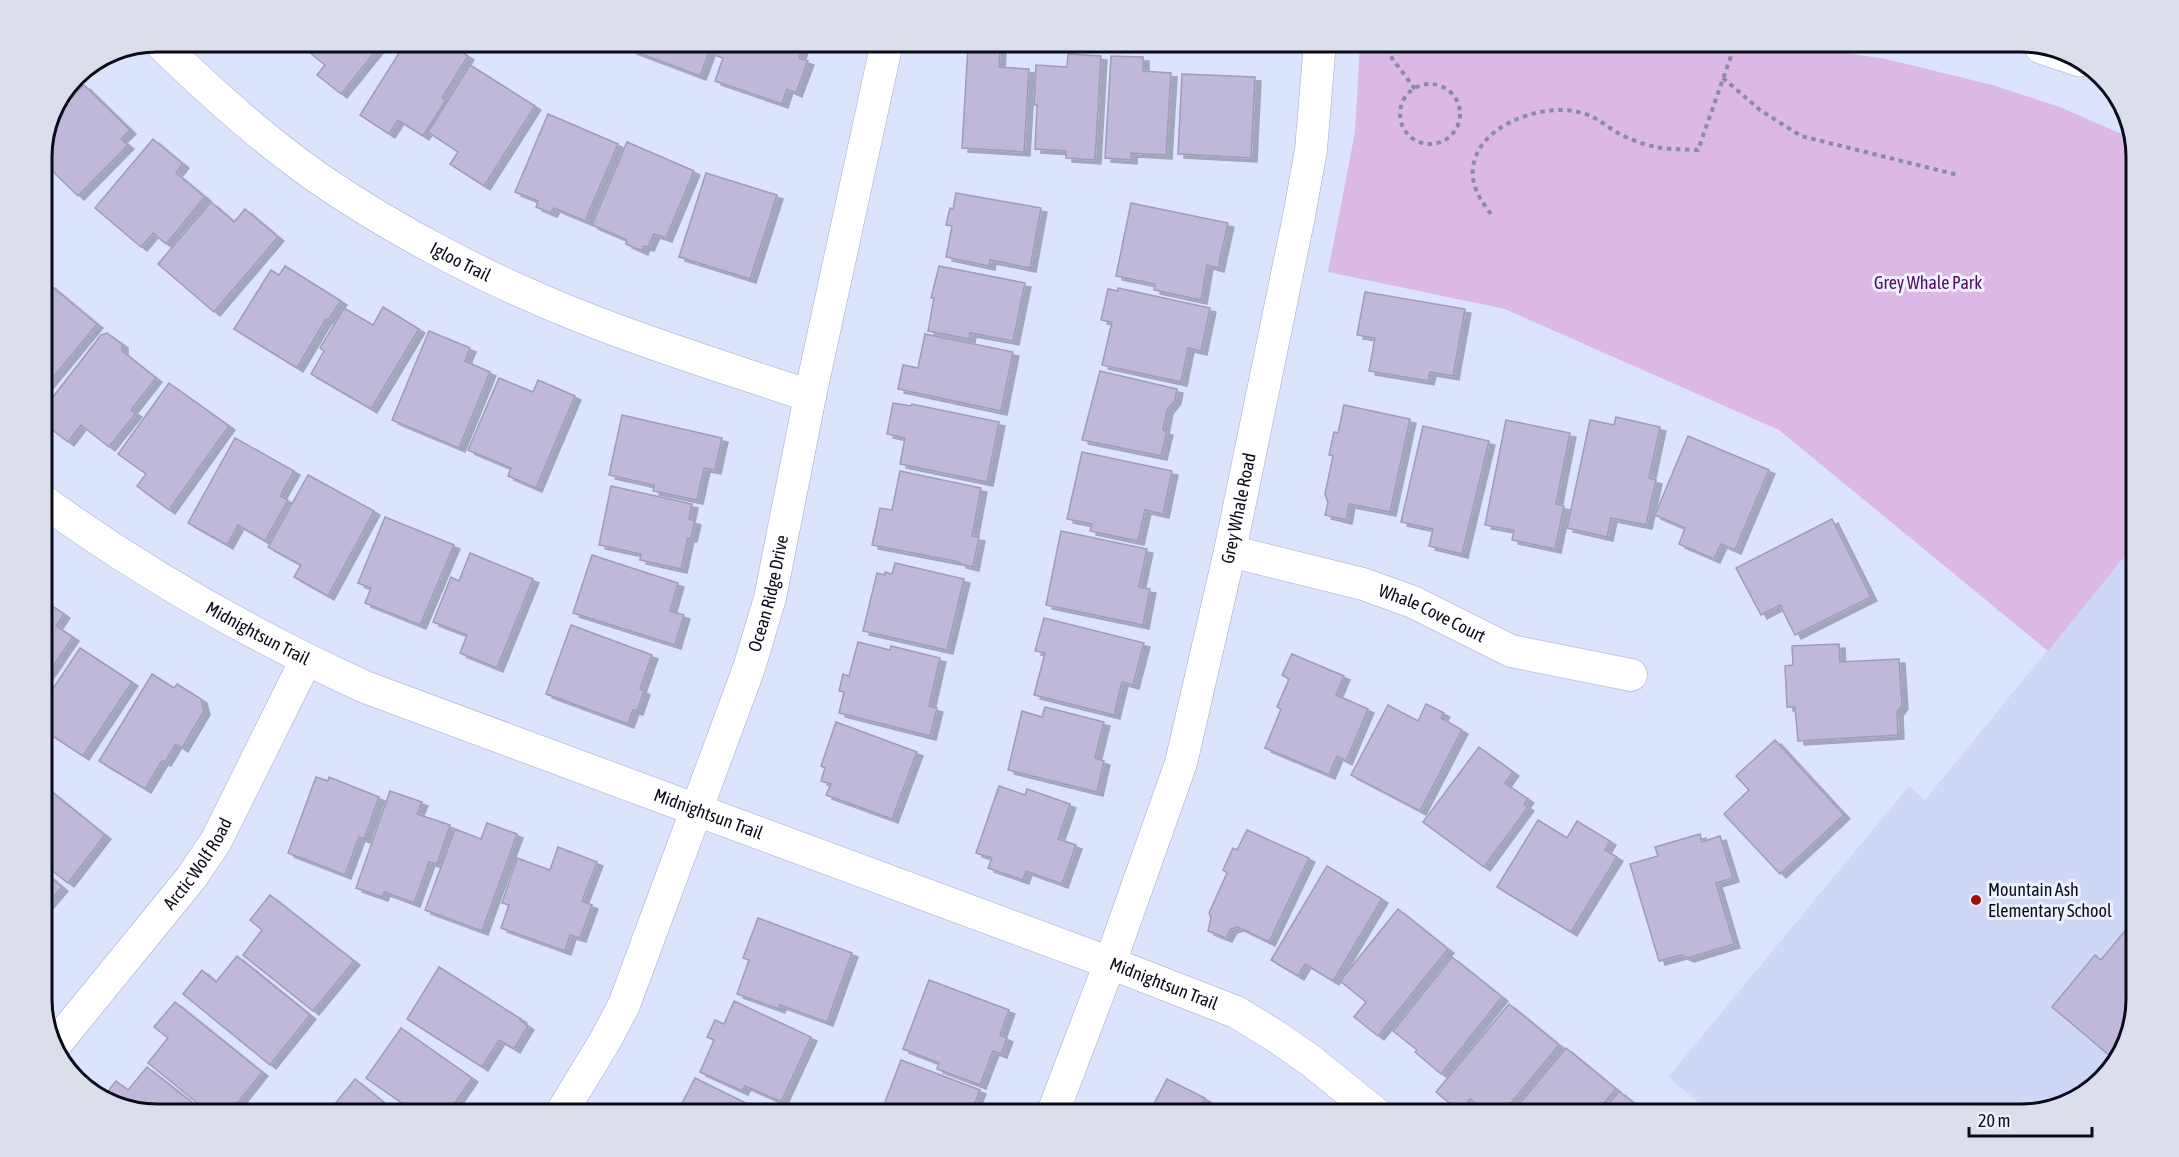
<svg xmlns="http://www.w3.org/2000/svg" width="2179" height="1157" viewBox="0 0 2179 1157" font-family="'Asap Condensed',sans-serif">
<style>
.built{fill:#ced7f6}
.green{fill:#dcb8e5}
.building{fill:#c0b8d9;stroke:#a19ab9;stroke-width:1.5;filter:url(#shadow)}
.lines{fill:none;stroke-linecap:round;stroke-linejoin:round}
.minor-casing{stroke:#a1aac9;stroke-width:33}
.tertiary-casing{stroke:#a1aac9;stroke-width:34}
.path{stroke:#888ea2;stroke-width:4;stroke-dasharray:4.5 4.5;stroke-linecap:butt}
.minor{stroke:#fff;stroke-width:32}
.tertiary{stroke:#fff;stroke-width:33}
.poi-dot{fill:#a20b04;stroke:#edf1fe;stroke-width:2}
.labels{text-anchor:middle;stroke-width:6;stroke-linejoin:round;paint-order:stroke}
.street-label{font-size:18px;fill:#0a0d18;stroke:#edf1fe}
.park-label{font-size:18px;fill:#530c61;stroke:#edf1fe}
.poi-label{font-size:18px;fill:#0a0d18;stroke:#edf1fe;text-anchor:start}
.rim{fill:none;stroke:#0a0d18;stroke-width:3}
</style>
<defs>
<filter id="shadow"><feDropShadow dx="6" dy="4" stdDeviation="0" flood-color="#0004"/></filter>
</defs>
<rect width="100%" height="100%" fill="#dbe3fd"/>
<path class="built" d="M2137,541V999L2125,1051L2085,1096L2022,1115H1714L1668,1077L1909,786L1925,800Z"/>
<path class="green" d="M1362,42H1680L1833,51L1886,59L1992,85L2060,107L2133,139L2137,150V541L2048,651L1779,430L1505,309L1328,272L1355,132L1360,44Z"/>
<g class="building">
<path d="M309,42H383L341,94L317,75L325,65L304,48Z"/>
<path d="M406,42H446L468,56L442,98L446,100L423,136L398,120L389,134L360,115Z"/>
<path d="M635,42H713L700,76L631,50Z"/>
<path d="M721,42H804L799,58L808,61L796,93L787,89L782,104L715,81L723,58L717,56Z"/>
<path d="M968,47L1000,49L999,67L1029,69L1024,152L962,148Z"/>
<path d="M1068,54L1101,56L1095,160L1066,158V151L1035,149L1037,105H1034L1036,65L1067,67Z"/>
<path d="M1111,56L1143,57V71L1171,73L1166,155L1131,153V160L1105,158Z"/>
<path d="M470,65L535,106L484,186L450,164L458,152L428,132Z"/>
<path d="M1182,74L1255,77L1251,158L1178,154Z"/>
<path d="M84,85L130,130L121,139L128,145L78,196L42,161V150L62,107Z"/>
<path d="M548,114L618,144L585,221L554,208L551,213L536,207L538,201L515,192Z"/>
<path d="M153,139L183,164L176,173L205,197L166,244L153,233L141,247L95,208Z"/>
<path d="M627,142L694,171L666,238L654,234L648,247L644,246L642,251L626,244L627,240L592,225Z"/>
<path d="M706,173L777,195L750,279L679,257Z"/>
<path d="M956,193L1041,208L1030,268L990,260L989,266L946,257L952,226L946,225L950,208L953,209Z"/>
<path d="M211,202L234,222L245,209L278,237L214,312L158,264Z"/>
<path d="M1131,203L1228,223L1218,268L1207,265L1201,300L1154,290L1155,284L1116,276Z"/>
<path d="M285,266L341,301L328,320L326,319L297,368L234,329L271,270L279,275Z"/>
<path d="M939,266L1025,283L1013,341L970,333L969,339L928,331L934,298H931Z"/>
<path d="M49,284L97,324L42,391V292Z"/>
<path d="M1118,288L1210,308L1201,351L1188,348L1181,382L1102,365L1112,322L1101,320L1108,289L1118,291Z"/>
<path d="M1365,292L1465,309L1453,376L1430,372L1428,381L1369,371L1375,338L1357,335Z"/>
<path d="M383,307L419,329L371,409L311,374L324,351L320,348L344,308L373,325Z"/>
<path d="M429,331L470,348L465,361L490,372L459,448L392,420Z"/>
<path d="M107,333L122,344V351L156,378L131,410L136,413L109,447L81,425L68,442L42,422V411L101,335Z"/>
<path d="M925,334L1013,352L1001,411L898,389L903,365L918,368Z"/>
<path d="M1100,371L1177,389L1175,400L1167,410L1163,430L1167,431L1161,456L1082,440Z"/>
<path d="M499,378L533,392L538,380L575,396L536,488L508,476L511,468L468,450Z"/>
<path d="M169,383L229,426L169,510L137,486L146,474L118,454Z"/>
<path d="M893,403L911,406L912,404L999,422L987,482L900,464L905,438L887,434Z"/>
<path d="M1344,405L1410,419L1390,512L1349,504L1346,520L1325,515L1328,503L1325,494L1333,456L1329,455L1334,432L1338,433Z"/>
<path d="M622,415L722,438L715,470L704,468L697,500L653,491L654,485L609,475Z"/>
<path d="M1616,417L1660,427L1649,478L1656,480L1646,525L1611,518L1607,537L1567,528L1590,420L1614,425Z"/>
<path d="M1506,420L1570,433L1556,504L1564,506L1555,549L1512,540L1514,530L1485,525Z"/>
<path d="M1423,426L1489,441L1462,554L1429,546L1433,529L1401,522Z"/>
<path d="M1688,436L1769,470L1735,550L1721,544L1714,559L1679,544L1685,528L1655,515Z"/>
<path d="M235,438L294,471L280,496L288,500L265,541L238,525L227,545L188,523Z"/>
<path d="M1082,452L1172,471L1163,514L1145,510L1138,541L1090,531L1092,524L1067,519Z"/>
<path d="M900,471L981,488L972,536L979,537L973,567L960,564V562L872,545L880,508L892,510Z"/>
<path d="M308,475L374,511L328,596L294,577L301,565L268,547Z"/>
<path d="M611,486L692,504L689,519L695,521L691,538H688L681,569L640,560L641,554L599,545Z"/>
<path d="M385,517L454,545L420,625L365,603L371,588L358,583Z"/>
<path d="M1832,519L1871,597L1795,635L1780,605L1761,615L1736,568Z"/>
<path d="M1061,531L1147,549L1139,587L1150,589L1143,625L1046,605Z"/>
<path d="M470,553L533,579L497,668L460,653L467,635L433,622L451,577L459,581Z"/>
<path d="M592,555L678,583L670,611L684,615L675,645L573,613Z"/>
<path d="M895,563L964,579L947,650L863,631L877,573L885,575V572L892,574Z"/>
<path d="M42,599L64,614L56,626L73,637L42,683Z"/>
<path d="M1044,618L1144,643L1133,685L1122,682L1114,715L1034,695L1045,653L1035,651Z"/>
<path d="M571,625L652,655L640,689L644,691L637,711L633,710L628,724L546,694Z"/>
<path d="M858,642L890,650L891,646L940,658L929,706L937,708L930,736L839,713L844,692L839,691L843,674L849,676Z"/>
<path d="M1839,644L1840,662L1899,659L1902,705L1897,712L1898,735L1798,741L1795,707H1787L1785,666L1793,665L1792,646Z"/>
<path d="M80,648L132,682L83,756L42,729V705Z"/>
<path d="M1292,654L1344,676L1336,695L1368,709L1346,761L1337,756L1329,775L1265,748L1281,709L1277,707L1289,679L1282,675Z"/>
<path d="M152,674L174,688L177,684L201,699L204,711L182,748L176,744L165,762L162,761L145,789L99,761Z"/>
<path d="M1426,704L1444,713L1441,718L1462,730L1420,811L1351,775L1388,705L1418,721Z"/>
<path d="M1045,707L1104,722L1095,758L1104,761L1097,792L1008,770L1022,711L1042,717Z"/>
<path d="M836,722L917,752L892,819L826,795L831,784L821,781L825,768L821,766Z"/>
<path d="M1775,740L1844,815L1780,874L1724,814L1749,790L1736,776Z"/>
<path d="M1479,747L1513,772L1505,783L1528,799L1524,804L1528,807L1484,867L1423,822Z"/>
<path d="M316,777L328,781L329,777L379,797L364,839L359,837L345,875L288,853Z"/>
<path d="M42,784L105,835L68,883L42,863Z"/>
<path d="M999,786L1025,795L1027,789L1070,804L1058,839L1076,845L1062,884L1026,871L1023,880L988,868L992,858L976,853Z"/>
<path d="M390,791L422,802L417,814L450,825L437,864L429,862L414,903L384,892L382,897L356,888Z"/>
<path d="M1538,820L1567,838L1577,821L1610,841L1605,850L1617,857L1571,932L1497,887Z"/>
<path d="M487,823L517,834L482,931L425,910L455,829L481,839Z"/>
<path d="M1247,830L1309,858L1269,942L1238,927L1231,929L1226,938L1208,931L1211,918L1209,913L1227,873L1223,870L1233,848L1237,850Z"/>
<path d="M1700,834L1702,842L1720,836L1733,878L1716,883L1734,944L1688,958L1681,955L1659,961L1630,864L1658,856L1655,847Z"/>
<path d="M558,847L597,862L582,901L592,905L580,938L570,935L565,951L501,928L509,905L502,903L517,858L550,870Z"/>
<path d="M1327,866L1382,899L1333,981L1305,964L1298,976L1271,960Z"/>
<path d="M42,870L62,887L42,911Z"/>
<path d="M270,895L354,961L313,1011L243,955L262,930L250,920Z"/>
<path d="M1398,909L1448,949L1378,1036L1354,1017L1366,1002L1340,981Z"/>
<path d="M2137,916V999L2125,1051L2116,1061L2052,1007L2095,955L2101,960Z"/>
<path d="M758,918L852,953L827,1022L780,1005L779,1009L737,994L749,960L743,958Z"/>
<path d="M237,956L310,1015L270,1065L183,994L202,970L216,982Z"/>
<path d="M1452,957L1502,997L1441,1074L1415,1052L1417,1050L1393,1031Z"/>
<path d="M439,967L521,1019L520,1020L528,1026L514,1049L499,1040L482,1067L407,1019Z"/>
<path d="M929,980L1009,1010L1000,1035L1007,1038L1001,1054L993,1051L980,1085L937,1069L939,1063L903,1049Z"/>
<path d="M734,1001L811,1037L781,1102L745,1086L742,1091L700,1072L714,1040L707,1037L715,1020L724,1024Z"/>
<path d="M175,1002L262,1072L228,1115H212L148,1063L168,1038L154,1027Z"/>
<path d="M1509,1004L1559,1045L1501,1115H1490L1470,1099L1460,1112L1436,1092Z"/>
<path d="M401,1028L472,1078L452,1107L459,1112L456,1115H419L366,1078Z"/>
<path d="M1566,1048L1616,1089L1594,1115H1510Z"/>
<path d="M901,1060L980,1090L970,1115H880Z"/>
<path d="M147,1067L208,1115H158L106,1103L102,1099L116,1081L128,1090Z"/>
<path d="M695,1078L752,1106L748,1115H676Z"/>
<path d="M355,1079L399,1115H326Z"/>
<path d="M1167,1079L1205,1098L1199,1109L1210,1115H1148Z"/>
<path d="M1619,1091L1648,1115H1600Z"/>
</g>
<g class="lines">
<g class="minor-casing">
<g id="minor">
<path id="s1" d="M159,42C209,91 261,138 318,178C398,233 496,284 587,319C660,348 736,371 810,396"/>
<path id="s2" d="M42,500C144,574 251,635 365,687L1110,963L1236,1012L1274,1035L1310,1060L1378,1115"/>
<path id="s3" d="M1230,551L1363,584L1413,602L1511,651L1631,675"/>
<path id="s4" d="M55,1045L191,878L216,841L306,660"/>
<path id="s5" d="M560,1115L605,1041L624,1005L749,668L770,598L810,396L887,42"/>
<path id="s6" d="M1052,1115L1110,963L1181,763L1230,551L1299,216L1311,150L1320,42"/>
</g>
</g>
<g class="tertiary-casing">
<path id="tertiary" d="M2041,47L2080,60"/>
</g>
<g class="path">
<path d="M1380,42L1415,89"/>
<path d="M1723,78L1760,110L1801,136L1958,175"/>
<circle cx="1430" cy="114" r="30"/>
<path d="M1491,214C1475,193 1465,174 1480,148C1498,119 1550,103 1582,113C1597,117 1606,126 1618,133C1628,139 1645,145 1657,147C1670,150 1685,149 1698,150L1736,42"/>
</g>
<use href="#minor" class="minor"/>
<use href="#tertiary" class="tertiary"/>
</g>
<circle class="poi-dot" cx="1976" cy="900" r="6"/>
<g class="labels">
<g class="street-label">
<text dy="6" stroke="none"><textPath href="#s1" startOffset="375">Igloo Trail</textPath></text>
<text dy="6" stroke="none"><textPath href="#s6" startOffset="636">Grey Whale Road</textPath></text>
<text dy="6" stroke="none"><textPath href="#s5" startOffset="564">Ocean Ridge Drive</textPath></text>
<text dy="6" stroke="none"><textPath href="#s3" startOffset="212">Whale Cove Court</textPath></text>
<text dy="6" stroke="none"><textPath href="#s2" startOffset="254">Midnightsun Trail</textPath></text>
<text dy="6" stroke="none"><textPath href="#s2" startOffset="740">Midnightsun Trail</textPath></text>
<text dy="6" stroke="none"><textPath href="#s4" startOffset="231">Arctic Wolf Road</textPath></text>
<text dy="6" stroke="none"><textPath href="#s2" startOffset="1226">Midnightsun Trail</textPath></text>
</g>
<g class="park-label">
<text x="1928" y="289">Grey Whale Park</text>
</g>
<g class="poi-label">
<text x="1988" y="896">Mountain Ash<tspan x="1988" dy="21">Elementary School</tspan></text>
</g>
</g>
<path d="M0 0H2179V1157H0ZM157 52H2021A105 105 0 0 1 2126 157V999A105 105 0 0 1 2021 1104H157A105 105 0 0 1 52 999V157A105 105 0 0 1 157 52Z" fill="#dbdfec" fill-rule="evenodd"/>
<path class="rim" d="M157 52H2021A105 105 0 0 1 2126 157V999A105 105 0 0 1 2021 1104H157A105 105 0 0 1 52 999V157A105 105 0 0 1 157 52Z"/>
<path d="M1969 1127v9h123v-9" fill="none" stroke="#0a0d18" stroke-width="3"/>
<text x="1978" y="1127" font-size="18" fill="#0a0d18" stroke="#edf1fe" stroke-width="4.5" paint-order="stroke">20 m</text>
</svg>
